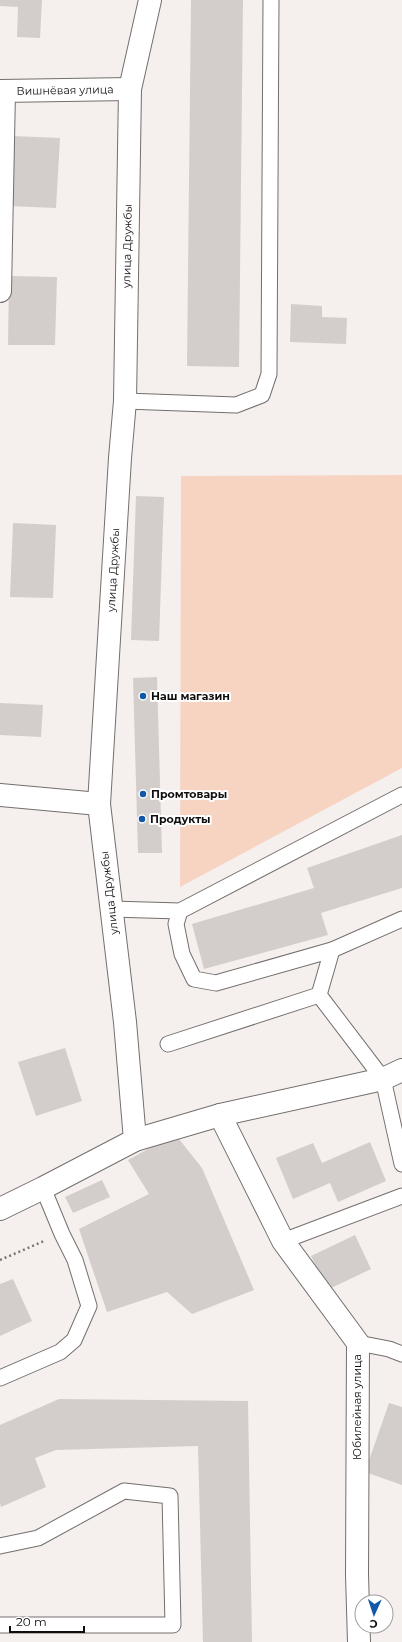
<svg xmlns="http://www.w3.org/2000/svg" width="402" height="1642" viewBox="0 0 402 1642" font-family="Montserrat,sans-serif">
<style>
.green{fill:#f7d3c2}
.building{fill:#d3cecb}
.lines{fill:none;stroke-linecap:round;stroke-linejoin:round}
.service-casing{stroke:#746f6d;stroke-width:17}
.minor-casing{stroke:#746f6d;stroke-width:24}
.path{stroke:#7a7675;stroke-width:2.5;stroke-dasharray:2 3;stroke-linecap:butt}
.service{stroke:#fff;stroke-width:15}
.minor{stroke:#fff;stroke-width:22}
.poi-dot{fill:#1358a7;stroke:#fff;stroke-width:1.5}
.labels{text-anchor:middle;stroke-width:4;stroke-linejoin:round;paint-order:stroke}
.street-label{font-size:11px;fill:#100e0d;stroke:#fff}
.poi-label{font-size:11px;font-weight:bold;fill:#100e0d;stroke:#fff;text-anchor:start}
</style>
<rect width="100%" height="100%" fill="#f5efed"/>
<path class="green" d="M402,475V768L180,887L181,476Z"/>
<g class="building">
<path d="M0,0H42L40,38L17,37L18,7L0,6Z"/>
<path d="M191,0H243L239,367L187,366Z"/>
<path d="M12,136L60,138L56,208L8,206Z"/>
<path d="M9,276L57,277L55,345H8Z"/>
<path d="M291,304L322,306V317L347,318L346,344L290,342Z"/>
<path d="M136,496L164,497L159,641L131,640Z"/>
<path d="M13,523L56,525L53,598L10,597Z"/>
<path d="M157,677L162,853H138L133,678Z"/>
<path d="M0,703L43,705L41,737L0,735Z"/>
<path d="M402,835V888L321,913L328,935L204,969L192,924L314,888L307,868Z"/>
<path d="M65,1048L82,1101L36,1116L18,1062Z"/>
<path d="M175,1134L202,1168L254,1290L192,1314L167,1292L107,1312L79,1229L149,1194L128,1160Z"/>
<path d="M370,1142L386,1181L338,1202L330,1183L293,1199L276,1158L313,1143L322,1163Z"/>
<path d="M102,1180L110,1197L73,1213L65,1197Z"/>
<path d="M355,1235L371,1269L327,1290L311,1256Z"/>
<path d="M13,1279L32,1321L0,1336V1284Z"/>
<path d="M59,1399L248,1401L252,1642H203L198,1446L56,1450L35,1458L46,1487L1,1507L0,1503V1425Z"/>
<path d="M389,1403L402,1407V1485L365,1472Z"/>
</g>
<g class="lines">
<g class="service-casing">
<g id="service">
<path d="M125,401L236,405L262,395L269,374L271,0"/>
<path d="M111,909L180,911L402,795"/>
<path d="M180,911L176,924L182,954L194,979L216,983L332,950"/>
<path d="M402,919L332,950L319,995L383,1079L402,1164"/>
<path d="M168,1044L319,995"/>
<path d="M283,1241L402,1196"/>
<path d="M358,1343L389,1349L402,1354"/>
<path d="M0,1378L60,1352L74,1340L89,1306L75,1260L62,1234L43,1188"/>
<path d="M0,1546L38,1538L124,1491L170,1496L173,1625H0"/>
</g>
</g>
<g class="minor-casing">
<g id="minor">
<path d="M0,91L130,89"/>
<path d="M0,291L4,91"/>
<path d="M0,795L99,804"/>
<path d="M220,1115L283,1241L358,1343L357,1575L359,1642"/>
<path d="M135,1140L125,1022L99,804L120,458L125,401L130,89L150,0"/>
<path d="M0,1209L43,1188L135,1140L220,1115L383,1079L402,1070"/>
</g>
</g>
<path class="path" d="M0,1260L44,1241"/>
<use href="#service" class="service"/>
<use href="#minor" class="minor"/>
</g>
<g class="poi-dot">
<circle cx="143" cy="696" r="4"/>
<circle cx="143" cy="794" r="4"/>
<circle cx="142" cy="819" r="4"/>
</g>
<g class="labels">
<g class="street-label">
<text transform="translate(65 90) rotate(-1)" y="4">Вишнёвая улица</text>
<text transform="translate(127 246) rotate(-89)" y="4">улица Дружбы</text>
<text transform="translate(113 570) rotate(-87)" y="4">улица Дружбы</text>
<text transform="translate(109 893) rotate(-97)" y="4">улица Дружбы</text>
<text transform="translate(357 1407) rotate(-90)" y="4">Юбилейная улица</text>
</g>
<g class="poi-label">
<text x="151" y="700">Наш магазин</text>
<text x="151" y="798">Промтовары</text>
<text x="150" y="823">Продукты</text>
</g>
</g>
<g transform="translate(374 1614) rotate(183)"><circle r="19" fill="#ffffff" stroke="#9f9f9e"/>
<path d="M0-3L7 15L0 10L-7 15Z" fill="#1358a7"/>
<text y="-6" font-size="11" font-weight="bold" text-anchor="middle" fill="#100e0d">С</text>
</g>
<path d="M10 1626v6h74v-6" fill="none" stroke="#100e0d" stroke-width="2"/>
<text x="16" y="1626" font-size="12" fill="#100e0d" stroke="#ffffff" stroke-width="3" paint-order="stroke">20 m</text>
</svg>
